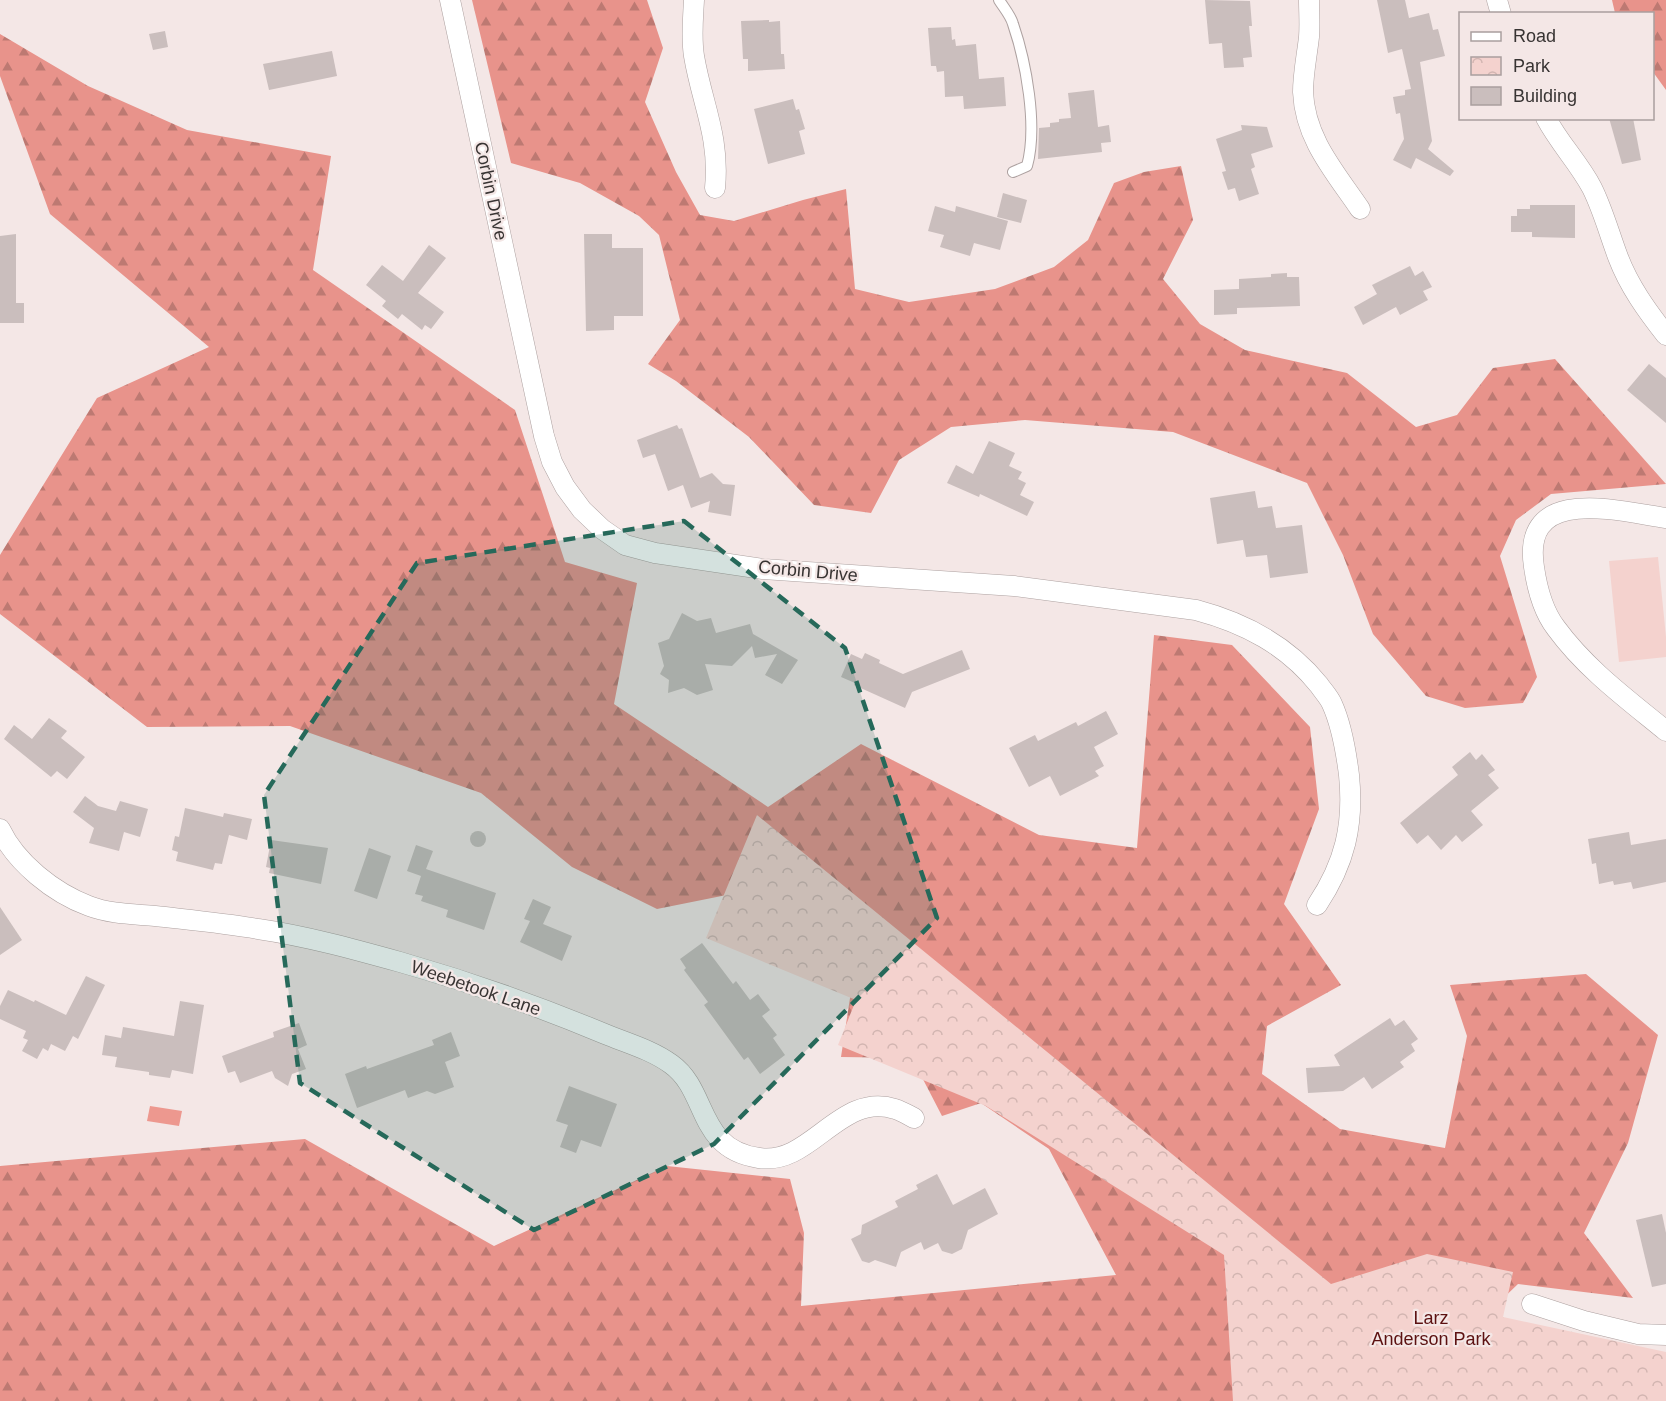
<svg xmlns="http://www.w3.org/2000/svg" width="1666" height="1401" viewBox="0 0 1666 1401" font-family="Helvetica,sans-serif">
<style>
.grass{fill:#f4d2ce}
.forest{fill:url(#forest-firs)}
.park{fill:url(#park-crowns)}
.water{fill:#ed988f}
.building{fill:#cabebd}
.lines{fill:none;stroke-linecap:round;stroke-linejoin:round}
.service-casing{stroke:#ada1a0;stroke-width:12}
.minor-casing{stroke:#ada1a0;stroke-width:21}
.service{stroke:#fff;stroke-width:10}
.minor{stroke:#fff;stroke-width:20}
.marked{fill:#26695a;fill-opacity:0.2;stroke:#26695a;stroke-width:4.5;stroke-dasharray:12 8;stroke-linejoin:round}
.labels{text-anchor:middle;stroke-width:4.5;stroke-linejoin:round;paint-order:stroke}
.street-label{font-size:18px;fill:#383433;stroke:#f4e7e6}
.park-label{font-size:18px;fill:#5c1111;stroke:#f4e7e6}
</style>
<defs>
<pattern id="forest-firs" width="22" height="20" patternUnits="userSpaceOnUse" patternTransform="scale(1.5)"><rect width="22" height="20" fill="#e8938b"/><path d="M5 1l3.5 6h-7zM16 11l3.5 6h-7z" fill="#bd7972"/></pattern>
<pattern id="park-crowns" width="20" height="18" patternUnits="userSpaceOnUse" patternTransform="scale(1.5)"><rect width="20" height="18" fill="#f4d2ce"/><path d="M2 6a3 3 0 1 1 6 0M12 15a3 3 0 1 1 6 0" fill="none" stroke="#d2b5b1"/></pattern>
</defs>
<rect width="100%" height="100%" fill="#f4e7e6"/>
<path class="grass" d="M1658,557L1666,637V657L1619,662L1609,561Z"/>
<g class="forest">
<path d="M472,0H647L663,48L645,102L676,172L700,215L734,221L803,200L846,189L855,289L909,302L995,289L1054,267L1088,240L1114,183L1144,172L1181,166L1193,220L1163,279L1200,324L1245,350L1347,373L1416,427L1457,415L1493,368L1555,359L1666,484L1551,494L1516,520L1500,556L1537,677L1523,703L1465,708L1426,696L1373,634L1343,555L1307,483L1173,432L1025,420L951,427L899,460L871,513L814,505L749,437L676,381L648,364L680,320L659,235L639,216L580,183L511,163Z"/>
<path d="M1612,0H1666V90L1653,72L1652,14L1615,13Z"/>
<path d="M0,34L88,86L187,130L331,156L313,270L515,410L565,562L637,583L614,704L768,807L861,744L1039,835L1137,848L1154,635L1232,645L1310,727L1319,809L1284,904L1341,985L1267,1026L1262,1074L1340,1129L1445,1148L1467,1036L1450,985L1586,974L1658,1035L1628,1143L1584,1233L1633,1298L1518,1284L1493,1308L1597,1401H0V1166L305,1139L494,1246L667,1166L790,1179L804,1233L801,1306L1116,1275L1049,1149L981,1103L942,1116L912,1058L841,1057L861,926L767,887L657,909L572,867L481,793L290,726L147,727L0,614V555L97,398L209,347L50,214L0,76Z"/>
</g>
<path class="park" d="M757,815L1331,1284L1427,1254L1513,1272L1503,1317L1666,1352V1401H1233L1224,1255L986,1106L838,1045L856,1000L706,938Z"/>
<path class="water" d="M150,1106L182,1111L179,1126L147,1121Z"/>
<g class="building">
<path d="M1205,0L1250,1L1252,26H1249L1252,57L1243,58L1244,67L1224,68L1222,43L1209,44Z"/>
<path d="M1377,0H1405L1409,18L1429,13L1433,30L1438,29L1445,56L1420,62L1432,141L1428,149L1454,171L1450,176L1416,158L1411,169L1393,160L1404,139L1400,113L1396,114L1393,97L1405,95V90L1411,89L1402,49L1388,53Z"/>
<path d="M769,20V22L780,21L781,54H784L785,69L748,71V59H743L741,21Z"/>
<path d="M951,27L952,40L955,39L956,46L976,44L979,79L1004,77L1006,106L964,109L963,96L945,97L944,71L937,72L936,66H931L928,28Z"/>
<path d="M165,31L168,47L153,50L149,34Z"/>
<path d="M332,51L337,76L269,90L263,64Z"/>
<path d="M1094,90L1098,127L1109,125L1111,142L1101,143L1102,152L1038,159L1039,128L1050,127V123L1059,122V119L1071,118L1068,93Z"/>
<path d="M793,99L796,110L799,109L805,129L799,131L805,154L768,164L754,109Z"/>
<path d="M1609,118H1633L1641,160L1622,164Z"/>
<path d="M1241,125L1267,127L1273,147L1251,154L1255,167L1251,169L1259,194L1239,201L1235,188L1228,190L1222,172L1226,171L1216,139L1242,130Z"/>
<path d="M1003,193L1027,200L1021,223L997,217Z"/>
<path d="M1530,205H1575V238L1532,237V232H1511V216H1517V209H1530Z"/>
<path d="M935,206L955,212L956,206L1008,221L1000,250L974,243L970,256L940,247L944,235L928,231Z"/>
<path d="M16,234V303H24V323H0V236Z"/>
<path d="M584,234H612V248H643V316H614V330L586,331Z"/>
<path d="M429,245L446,258L418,293L444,312L431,329L425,325L422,330L402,314L398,319L382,306L386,301L366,285L382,265L403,281Z"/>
<path d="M1410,266L1415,276L1423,271L1432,287L1423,291L1428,300L1400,315L1396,307L1363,325L1354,307L1377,294L1372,285Z"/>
<path d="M1287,273V277H1299L1300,306L1237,308V314L1214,315V290L1239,289V279L1271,277V274Z"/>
<path d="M1649,364L1666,378V423L1627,390Z"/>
<path d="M677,425L679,429L682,428L700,478L712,473L723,484L735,485L731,516L708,512L710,501L691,508L683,485L668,491L655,454L643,458L637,440Z"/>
<path d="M989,441L1015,453L1009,466L1022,472L1018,479L1026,483L1020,495L1034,502L1027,516L980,494L979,497L947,483L956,465L973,474Z"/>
<path d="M1255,491L1258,508L1272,506L1276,528L1302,525L1308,573L1270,578L1267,555L1246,557L1243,540L1217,544L1210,498Z"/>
<path d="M682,613L697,621L711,618L716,633L750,624L753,634L798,660L782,684L765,675L777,654L755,658L752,646L732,666L705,664L713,690L697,695L684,688L668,693L669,680L660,674L664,666L658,643L669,639Z"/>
<path d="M962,650L970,669L912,692L905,708L854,685L855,683L841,677L851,654L862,659L865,653L880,660L879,663L903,674Z"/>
<path d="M1106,711L1118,734L1094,747L1104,766L1095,771L1099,776L1060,796L1050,776L1029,787L1009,748L1035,735L1038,741L1076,722L1078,726Z"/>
<path d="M49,718L67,731L61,738L85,757L67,779L57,771L51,777L4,739L14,725L32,739Z"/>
<path d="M1470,752L1476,760L1482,754L1495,770L1488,775L1499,788L1471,811L1483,825L1462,842L1456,835L1441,850L1428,835L1417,844L1400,823L1458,775L1452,767Z"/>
<path d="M85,796L98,806L116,811L120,801L148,809L140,837L124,832L119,851L89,843L94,828L73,812Z"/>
<path d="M185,808L223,817L224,813L252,819L247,840L229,835L222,864L215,863L213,870L176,861L178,852L172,850L175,836L179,837Z"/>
<circle cx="478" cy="839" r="8"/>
<path d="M1629,832L1631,845L1666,839V882L1633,889L1631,882L1614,885L1613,881L1599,884L1596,863L1592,864L1588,839Z"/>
<path d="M271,840L328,848L321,884L269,873L270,868L266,867Z"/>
<path d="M416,845L433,851L426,869L496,893L484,930L446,917L448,910L421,901L423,896L415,894L421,876L407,871Z"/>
<path d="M369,848L391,856L377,899L354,891Z"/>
<path d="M533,899L551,907L543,924L572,936L562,961L520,942L530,921L524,919Z"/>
<path d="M0,907L22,940L0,955Z"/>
<path d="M702,943L733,984L736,981L750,1000L758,994L770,1010L762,1016L777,1035L773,1038L785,1055L760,1074L748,1057L744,1060L704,1005L708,1002L684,970L686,968L680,959Z"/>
<path d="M86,976L105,985L78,1039L73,1036L65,1051L51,1044L48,1051L43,1048L37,1059L22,1051L28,1040L23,1038L26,1031L0,1019V1006L8,990L34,1002L35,1000L66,1015Z"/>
<path d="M180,1001L204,1005L193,1074L172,1070L170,1078L149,1075V1072L115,1067L117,1057L102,1055L105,1035L121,1038L123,1027L174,1036Z"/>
<path d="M1390,1018L1395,1026L1404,1020L1418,1039L1411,1044L1415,1051L1400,1062L1404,1067L1372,1089L1364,1077L1343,1091L1308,1093L1306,1068L1340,1066L1334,1055Z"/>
<path d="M299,1023L307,1045L298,1049L306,1069L292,1074L288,1086L275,1078L272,1071L240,1083L235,1071L228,1073L222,1056L274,1037L273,1032Z"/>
<path d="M451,1032L460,1056L445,1062L454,1087L435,1094L427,1091L408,1098L405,1090L357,1108L345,1074L366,1066L367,1069L434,1045L432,1040Z"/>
<path d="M569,1086L617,1104L601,1147L581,1140L576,1153L560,1147L568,1125L556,1121Z"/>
<path d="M937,1174L953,1205L985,1188L998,1214L968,1230L962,1249L952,1254L942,1251L938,1243L924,1250L921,1242L901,1252L896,1267L875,1260L869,1263L862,1261L851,1239L861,1234L862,1225L898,1207L895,1201L918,1189L916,1185Z"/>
<path d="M1662,1214L1666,1233V1284L1652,1287L1636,1220Z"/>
</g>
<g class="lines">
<g class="service-casing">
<path id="service" d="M999,0C1004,8 1011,16 1013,24C1026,62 1038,126 1027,166L1013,172"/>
</g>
<g class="minor-casing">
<g id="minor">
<path d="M450,0L544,436L552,462L565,487L582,510L602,529L625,545L655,553L763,569L1014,586L1196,610C1245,623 1287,645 1319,685C1323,691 1329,697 1332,704C1342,726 1346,751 1349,775C1354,825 1345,863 1317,905"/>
<path d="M694,0C693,19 691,37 694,56C702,104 720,136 715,188"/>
<path d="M1309,0C1309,12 1310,25 1309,37C1307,55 1303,74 1303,92C1305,139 1335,172 1360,209"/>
<path d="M1497,0L1501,14"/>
<path d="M1546,118C1559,143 1579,163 1592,188C1603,210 1609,233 1618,257C1629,286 1647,311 1666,335"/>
<path d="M1666,518C1618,511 1521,484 1534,567C1537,588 1543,611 1556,628C1586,669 1627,699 1666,731"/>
<path d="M0,829C16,863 54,893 89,906C110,914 133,914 155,916C190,920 224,923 258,929C306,936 353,949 400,962C470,982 538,1006 605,1034C627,1043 652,1050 671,1064C709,1091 696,1149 759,1158C811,1166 840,1091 895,1109C902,1111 908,1115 914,1118"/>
<path d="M1532,1304L1584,1321L1638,1334L1666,1335"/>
</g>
</g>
<use href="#service" class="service"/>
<use href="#minor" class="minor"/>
</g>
<path class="marked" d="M684,521L845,648L937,918L714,1144L534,1230L300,1083L264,795L417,563Z"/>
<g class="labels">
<g class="street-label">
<text transform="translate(491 191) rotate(78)" y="6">Corbin Drive</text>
<text transform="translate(808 571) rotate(5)" y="6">Corbin Drive</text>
<text transform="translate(476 988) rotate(19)" y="6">Weebetook Lane</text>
</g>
<g class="park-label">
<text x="1431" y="1324">Larz<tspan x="1431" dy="21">Anderson Park</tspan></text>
</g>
</g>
<rect x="1459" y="12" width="195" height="108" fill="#f4e7e6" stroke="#a99f9e" stroke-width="1.5"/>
<rect x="1471" y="32" width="30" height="9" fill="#ffffff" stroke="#a99f9e" stroke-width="1.5"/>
<text x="1513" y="42" font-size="18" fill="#383433">Road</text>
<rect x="1471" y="57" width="30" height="18" fill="url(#park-crowns)" stroke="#a99f9e" stroke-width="1.5"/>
<text x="1513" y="72" font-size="18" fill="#383433">Park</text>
<rect x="1471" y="87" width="30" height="18" fill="#cabebd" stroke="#a99f9e" stroke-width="1.5"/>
<text x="1513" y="102" font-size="18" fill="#383433">Building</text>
</svg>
